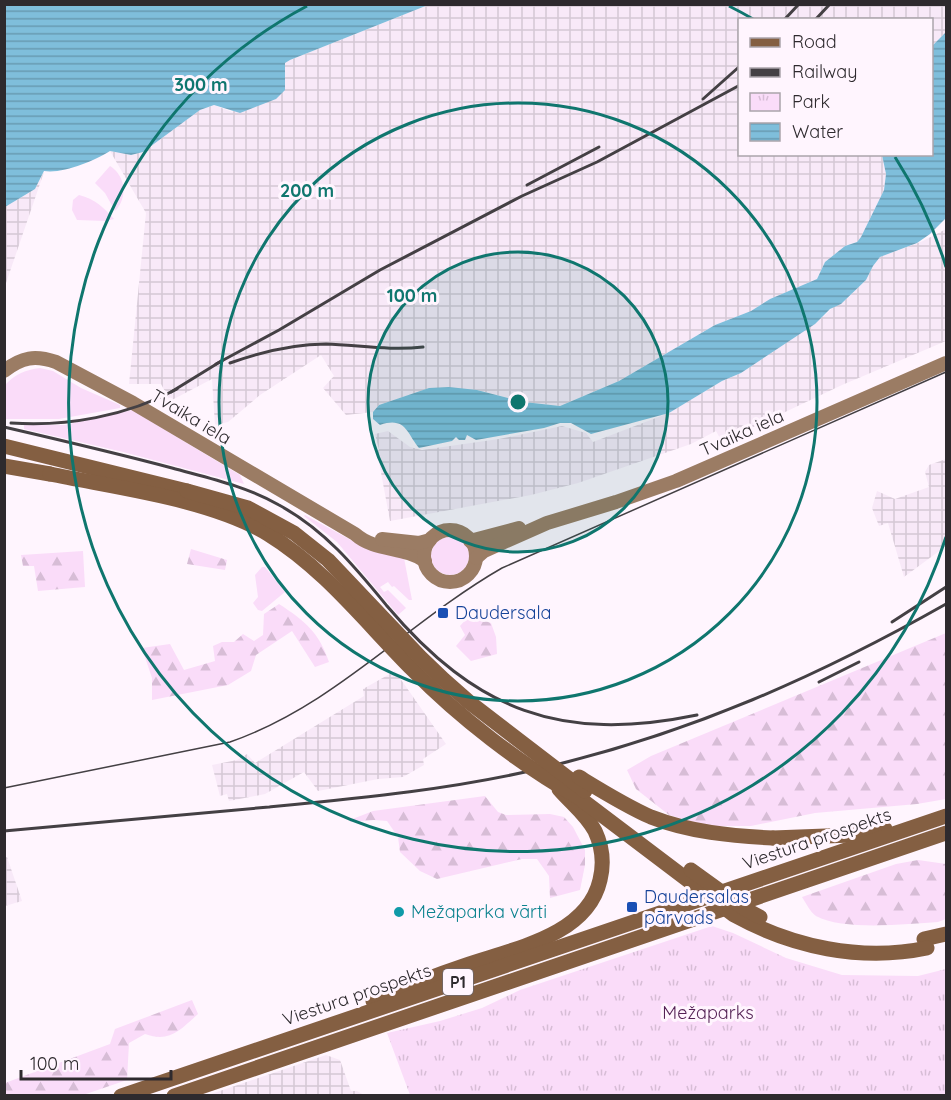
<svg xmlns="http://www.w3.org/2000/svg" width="951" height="1100" viewBox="0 0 951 1100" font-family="Quicksand,sans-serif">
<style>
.industrial{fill:url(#industrial-grid)}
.grass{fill:#fadcf9}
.forest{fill:url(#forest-firs)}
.park{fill:url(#park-tufts)}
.water{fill:url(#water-rules)}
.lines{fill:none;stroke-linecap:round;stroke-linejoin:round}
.secondary{stroke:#9b7c64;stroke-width:14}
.primary{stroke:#845f42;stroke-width:15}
.tram{stroke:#444044;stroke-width:1.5}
.rail{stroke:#444044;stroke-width:3}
.primary-bridge{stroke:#845f42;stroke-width:15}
.ring{fill:none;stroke:#0f766e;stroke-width:3}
.transit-dot{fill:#1a4fb4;stroke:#fff5fe;stroke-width:2}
.culture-dot{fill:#0f9aa8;stroke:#fff5fe;stroke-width:2}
.labels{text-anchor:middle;stroke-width:6;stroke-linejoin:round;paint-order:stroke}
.shield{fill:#fff5fe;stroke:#6d676c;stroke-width:1.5}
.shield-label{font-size:16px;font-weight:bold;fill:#2e2a2e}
.street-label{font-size:18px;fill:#2e2a2e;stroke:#fff5fe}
.transit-label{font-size:18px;fill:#164399;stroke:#fff5fe;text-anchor:start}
.culture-label{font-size:18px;fill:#0d838f;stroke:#fff5fe;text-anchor:start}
.park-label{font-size:18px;fill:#531f54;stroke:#fff5fe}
.centre{fill:#0f766e;stroke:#fff5fe;stroke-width:3}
.ring-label{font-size:18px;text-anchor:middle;font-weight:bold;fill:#0f766e;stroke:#fff5fe;stroke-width:6;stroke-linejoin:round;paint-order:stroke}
</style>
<defs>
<pattern id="industrial-grid" width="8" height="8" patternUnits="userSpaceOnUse" patternTransform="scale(1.5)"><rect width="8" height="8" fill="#f8e9f8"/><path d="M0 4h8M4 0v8" fill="none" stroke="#d5c8d5"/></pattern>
<pattern id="forest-firs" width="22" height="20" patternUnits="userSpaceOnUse" patternTransform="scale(1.5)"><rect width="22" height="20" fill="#fadcf9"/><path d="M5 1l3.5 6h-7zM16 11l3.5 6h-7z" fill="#d7bdd6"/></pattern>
<pattern id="park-tufts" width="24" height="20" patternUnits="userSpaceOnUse" patternTransform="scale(1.5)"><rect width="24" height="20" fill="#fadcf9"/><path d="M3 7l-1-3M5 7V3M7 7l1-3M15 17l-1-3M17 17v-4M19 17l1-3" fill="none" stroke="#d7bdd6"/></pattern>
<pattern id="water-rules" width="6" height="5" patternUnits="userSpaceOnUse" patternTransform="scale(1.5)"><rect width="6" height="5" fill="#7fbedb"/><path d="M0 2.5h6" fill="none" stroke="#689bb2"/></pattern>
</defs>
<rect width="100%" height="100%" fill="#fff5fe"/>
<g class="industrial">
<path d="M428,5H946V32L932,46V20H740V154L882,155L886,174L884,190L861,237L857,242L845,246L825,262L817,279L770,299L751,311L715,325L619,381L560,406L524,402L477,390L430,388L379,405L373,412L346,415L323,388L334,376L321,355L260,395L228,422L215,425L212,379L170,401L161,384H129L146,213L110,151L131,155L143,152L200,110L214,105L232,112L285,67V63L290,60Z"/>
<path d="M44,172L5,286V207L35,189Z"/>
<path d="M946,229V341L842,385L722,442L716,431L691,444L578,483L531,495L390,521L377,451L379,450L375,434L388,431L410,447L422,450L499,439L562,426L586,433L593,442L669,413L722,381L741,373L790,340L825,315L834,306L841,304L866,280L873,266L880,257L923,241Z"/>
<path d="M946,459V546L904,577L888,523L879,526L872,508L877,491L895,499L929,487L925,472L929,465Z"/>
<path d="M395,671L446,744L423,759L424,765L403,777L378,779L318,791L304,772L265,794L229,801L227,794L220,796L212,765L237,760L247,754L255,763L364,696L363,689Z"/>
<path d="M7,857L22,901L5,906V858Z"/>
<path d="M326,1055L340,1060L351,1091H357L364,1095H208Z"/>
</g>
<g class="grass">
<path d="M110,166C126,176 128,198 115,211L105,193L95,183Z"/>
<path d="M79,195C95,199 103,207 114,219L105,221L77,220L72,210L73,200Z"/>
<path d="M40,368L53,371L81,388L120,405V408L59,419H5L6,384C16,374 25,370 40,368Z"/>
<path d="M132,410L240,475L244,484L123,452L24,429V425H65Z"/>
<path d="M305,515L360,545L404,558L412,600H409L394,586L392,587L388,582L380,587L384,592L388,590L406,608L398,615L337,542L304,516Z"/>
<circle cx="450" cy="556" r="19"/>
<path d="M262,567H265L285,592L262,611L258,610L253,603L258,597L255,575Z"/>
</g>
<g class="forest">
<path d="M191,549L227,560L225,570L187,564Z"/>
<path d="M83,551L85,587L38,591L34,566H23L21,555Z"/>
<path d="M279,604C305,621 319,632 329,662L315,667L292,631L256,655L251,671L228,685L152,700V678L142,648L170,644L184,670L215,661L213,646L222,642H234L243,634L254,641L263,635L264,614Z"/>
<path d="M469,616L491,623L496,637L497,654L471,661L456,646L465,635L460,626Z"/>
<path d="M946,633V799L917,804L815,813L751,826H709L669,815L636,789L627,770L651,756Z"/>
<path d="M485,796L498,812L506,815L550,814L564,817L573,827L585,850V865L580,890L550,898L549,876L537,859H522L437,879L420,871L400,852L398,837L387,821L374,820L350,822V820L373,811Z"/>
<path d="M918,860L946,864V919L938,922C907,924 843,931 816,916C810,912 806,903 802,897L896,864Z"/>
<path d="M192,1000L198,1014C180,1030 170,1043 145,1034L129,1043L127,1080L83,1095H5V1083L110,1044L115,1029Z"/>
</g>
<path class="park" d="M712,926L733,933L786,958L842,975L918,976L946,969V1095H410L387,1033L440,1021L482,1008L520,990Z"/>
<g class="water">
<path d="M5,4H428V5L290,60L285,63V90L276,99L240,113L214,105L200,110L143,152L131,155L110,151C94,161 63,174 44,171L35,189L5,207Z"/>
<path d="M946,32V218L930,234L917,243L880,257L873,266L866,280L841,304L830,309L815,324L741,373L722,381L669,413L591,434L571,423H560L544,428L476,440L467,435L465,440H459L456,437L452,441L419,448C407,434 406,416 380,425L373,419V412L379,405L429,388L449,387L477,390L524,402L560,406L619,381L715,325L751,311L770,299L817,279L825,262L845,246L857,242L861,237L884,190L886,174L882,155L932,154V46Z"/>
</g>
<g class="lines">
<g class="secondary">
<path d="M4,371C22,357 35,355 56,362L133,403L355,534C375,552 404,546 425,561"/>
<circle cx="450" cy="556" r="26"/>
<path d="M382,539L419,543L430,540"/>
<path d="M470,541L519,528"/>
<path d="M476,558L484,551L547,523L616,502L676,481L946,363"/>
</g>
<g class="primary">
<path d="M4,446L187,491"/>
<path d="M4,466L50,474"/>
<path d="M773,838L852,835L885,829"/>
<path d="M924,939L946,934"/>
<path d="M373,1001C403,988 433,976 463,966C511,949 587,937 600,880C604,864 602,846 595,831C586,814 571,803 559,789"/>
<path d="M121,1096L946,816"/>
<path d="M174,1096L946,833"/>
</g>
<path class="tram" d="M4,788L230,742C334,706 408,622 502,568L946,372"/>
<g class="rail">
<path d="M784,20L799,4"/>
<path d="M815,20L830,4"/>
<path d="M703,99L740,66"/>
<path d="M527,185L599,147"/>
<path d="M230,363C261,352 293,344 326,344C358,345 390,351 423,347"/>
<path d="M216,364L279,330L380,270L522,196L597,162L740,85"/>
<path d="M171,392L223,360"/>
<path d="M11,423C66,427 127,416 177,389"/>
<path d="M4,427C60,440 116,453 172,468C208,478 246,486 279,505C325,530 355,567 387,606C476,711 561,743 697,715"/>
<path d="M892,622L946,587"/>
<path d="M819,682L859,662"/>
<path d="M4,831C93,823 181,815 269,807C362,798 456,789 547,767C692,732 817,677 946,604"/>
</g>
<g class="primary-bridge">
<path d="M50,474C117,488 210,499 268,534C325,569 366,623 413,670C459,717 521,765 578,797L734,915C792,947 861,962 927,948"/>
<path d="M187,491L248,508L294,533L328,560L420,657L444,680L469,702L585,791"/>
<path d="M579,777C602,791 626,806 651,817C689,832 732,836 773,838"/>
<path d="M691,870L745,909L760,917"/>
</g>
</g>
<circle cx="518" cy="402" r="150" fill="#0f766e" fill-opacity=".12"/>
<g class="ring">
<circle cx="518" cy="402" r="150"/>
<circle cx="518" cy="402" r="299"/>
<path d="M946 537A449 449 0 1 1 307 6M729 6A449 449 0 0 1 753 19M895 157A449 449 0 0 1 946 267"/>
</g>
<g class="transit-dot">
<rect x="437" y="607" width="12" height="12" rx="3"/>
<rect x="626" y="901" width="12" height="12" rx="3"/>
</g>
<circle class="culture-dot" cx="399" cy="912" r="6"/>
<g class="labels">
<rect class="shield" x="443" y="969" width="30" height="26" rx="4.5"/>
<g class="shield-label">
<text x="458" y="988">P1</text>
</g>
<g class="street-label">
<text transform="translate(191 417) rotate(31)" y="6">Tvaika iela</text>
<text transform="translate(742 433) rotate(-24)" y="6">Tvaika iela</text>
<text transform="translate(817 839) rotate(-19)" y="6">Viestura prospekts</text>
<text transform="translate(357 995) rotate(-19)" y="6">Viestura prospekts</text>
</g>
<g class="transit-label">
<text x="455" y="619">Daudersala</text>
<text x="644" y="903">Daudersalas<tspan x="644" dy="21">pārvads</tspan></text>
</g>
<g class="culture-label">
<text x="411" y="918">Mežaparka vārti</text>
</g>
<g class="park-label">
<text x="708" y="1019">Mežaparks</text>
</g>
</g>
<circle cx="518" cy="402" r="9" class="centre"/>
<g class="ring-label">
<text x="201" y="91">300 m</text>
<text x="307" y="197">200 m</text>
<text x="412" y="302">100 m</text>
</g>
<rect width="951" height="1100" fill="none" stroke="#2e2a2e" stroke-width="12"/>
<rect x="738" y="18" width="195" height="138" fill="#fff5fe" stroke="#aba4ab" stroke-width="1.5"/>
<rect x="750" y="38" width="30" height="9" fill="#845f42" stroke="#aba4ab" stroke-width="1.5"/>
<text x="792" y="48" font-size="18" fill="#2e2a2e">Road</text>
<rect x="750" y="68" width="30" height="9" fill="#444044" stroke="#aba4ab" stroke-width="1.5"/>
<text x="792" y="78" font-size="18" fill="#2e2a2e">Railway</text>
<rect x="750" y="93" width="30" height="18" fill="url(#park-tufts)" stroke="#aba4ab" stroke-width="1.5"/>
<text x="792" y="108" font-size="18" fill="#2e2a2e">Park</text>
<rect x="750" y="123" width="30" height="18" fill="url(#water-rules)" stroke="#aba4ab" stroke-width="1.5"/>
<text x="792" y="138" font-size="18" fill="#2e2a2e">Water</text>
<path d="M21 1070v9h150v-9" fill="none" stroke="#2e2a2e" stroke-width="3"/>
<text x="30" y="1070" font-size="18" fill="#2e2a2e" stroke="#fff5fe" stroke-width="4.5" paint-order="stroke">100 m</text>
</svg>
